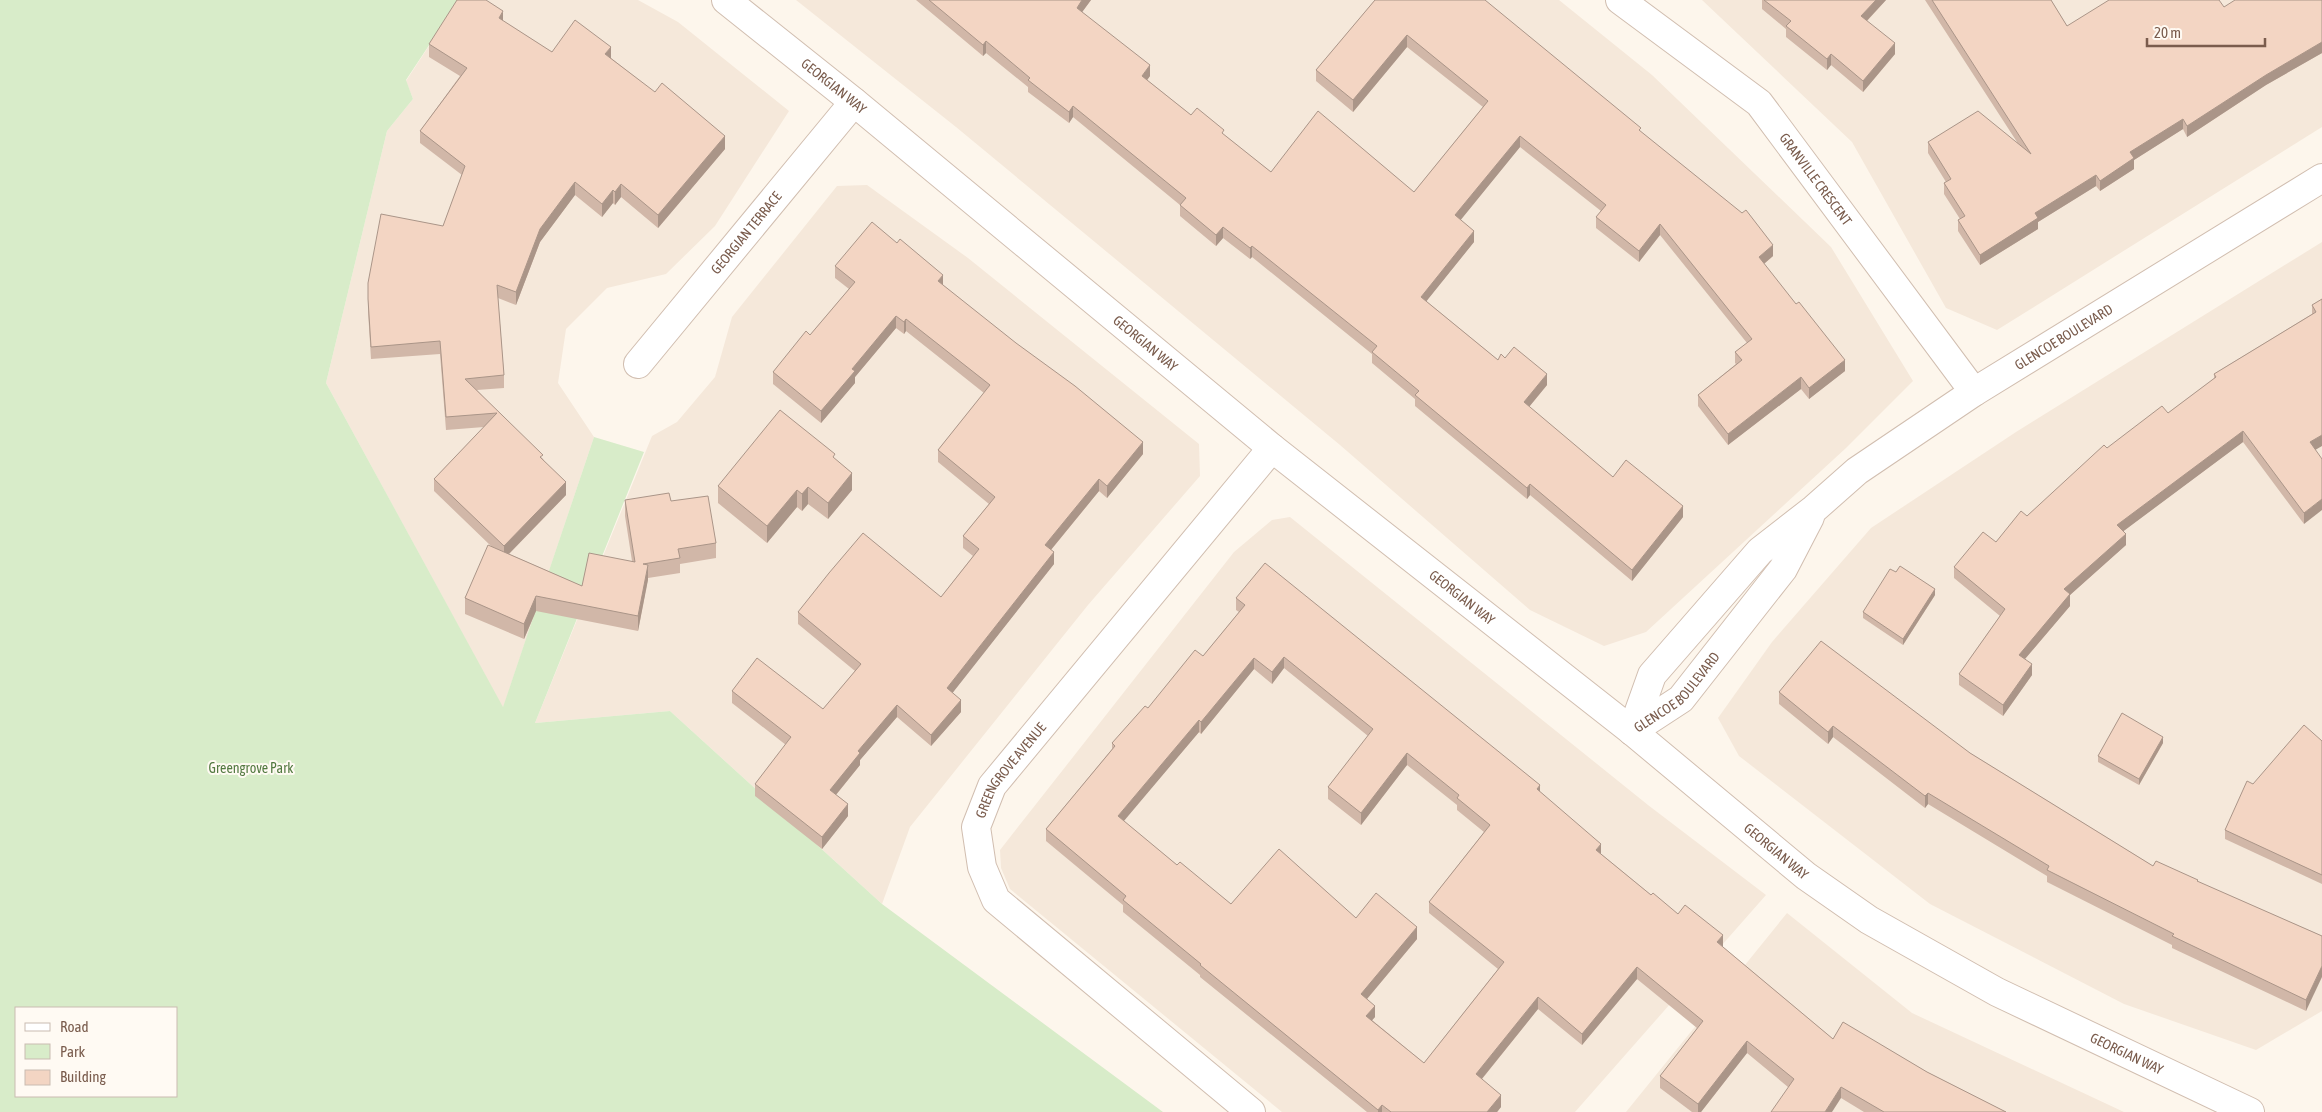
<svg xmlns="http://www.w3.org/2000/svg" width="2322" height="1112" viewBox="0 0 2322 1112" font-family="'Asap Condensed',sans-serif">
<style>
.residential{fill:#f5e8da}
.green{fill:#d8ecc9;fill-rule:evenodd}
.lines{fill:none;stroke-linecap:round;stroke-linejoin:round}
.minor-casing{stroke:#d1beb0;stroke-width:30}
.tertiary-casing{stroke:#d1beb0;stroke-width:30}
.minor{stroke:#fff;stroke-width:28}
.tertiary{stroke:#fff;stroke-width:28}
.wall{fill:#d1b7a8;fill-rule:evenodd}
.shaded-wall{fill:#aa9588}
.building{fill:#f3d5c3;stroke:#aa9588;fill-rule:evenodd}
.labels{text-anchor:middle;stroke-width:4;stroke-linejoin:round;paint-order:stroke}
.street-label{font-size:14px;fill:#7a5c4d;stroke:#fffaf3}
.park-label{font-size:14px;fill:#537a41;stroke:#fffaf3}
</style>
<rect width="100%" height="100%" fill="#fdf6ec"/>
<g class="residential">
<path d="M459,0H638L678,22L789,111L715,226L666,274L607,288L566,329L558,383L594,437L503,708L326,383L387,131L413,99L406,81Z"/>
<path d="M796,0H1559L1652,75L1831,247L1913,381L1846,448L1646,632L1604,646L1530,610L1340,445L956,127Z"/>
<path d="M1702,0H2322V127L1997,330L1946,308L1852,142Z"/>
<path d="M867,185L968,258L1199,444L1200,476L1088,605L910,827L882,904L670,711L535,723L652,436L677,422L715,377L732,317L837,186Z"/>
<path d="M2322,242V1011L2256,1050L2124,1004L1930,904L1739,756L1718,718L1772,642L1871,528L2016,432Z"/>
<path d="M1290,517L1648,805L1766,895L1575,1112H1282L1010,889L1001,868L1000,850L1234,552L1272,520Z"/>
<path d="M1787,913L1912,1013L2124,1112H1626Z"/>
</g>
<path class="green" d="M0,0H459L406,80L413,99L387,131L326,383L503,707L594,437L644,452L535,723L670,711L882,904L1163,1112H0ZM16,1008H176V1096H16Z"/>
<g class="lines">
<g class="minor-casing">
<g id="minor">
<path id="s1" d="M1620,0L1759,103L1974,392"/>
<path id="s2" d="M638,364L854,102"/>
<path id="s3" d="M1251,1112L996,900L982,867L976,827L992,786L1272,448"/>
</g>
</g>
<g class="tertiary-casing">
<g id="tertiary">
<path id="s4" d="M726,0L854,102L1272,448L1632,731L1806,876L1869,920L1997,992L2250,1112"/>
<path id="s5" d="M1632,731L1652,675L1760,551L1814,509L1857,471L1974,392L2322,178"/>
<path id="s6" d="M1632,731L1681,699L1783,569L1810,517"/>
</g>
</g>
<use href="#minor" class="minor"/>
<use href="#tertiary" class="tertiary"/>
</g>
<g class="wall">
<path d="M916,0H1091L1082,12L1150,76L1147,80L1191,115L1224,135L1271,172L1414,192L1483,107L1407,47L1353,112L1316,81V70L1375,0L1641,132L1773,256L1764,264L1845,371L1809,399L1801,389L1728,445L1698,406V395L1736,364L1735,363V352L1747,343L1660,235L1639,262L1596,228V217L1601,211L1520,147L1460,220L1474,242L1426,301L1498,360L1505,358L1547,385L1529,407L1613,477L1683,517L1632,581L1530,495L1527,499L1415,406V399L1372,363V354L1252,257L1250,259L1223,238L1216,246L1180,216V205L1073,117L1069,123L1028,92V87L986,53L983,56Z"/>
<path d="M1762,0H1886L1867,21L1895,54L1863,92L1831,65L1827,70L1786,37V29L1762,9Z"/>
<path d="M1925,0H2051L2067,26L2224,7L2322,0V53L2266,85L2187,137L2183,129L2134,160V169L2100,191L2096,186L2038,222V229L1980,265L1958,231V220L1960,219L1944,194V183L1946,182L1928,153V142H2017Z"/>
<path d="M503,21L552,52L611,58L725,149L658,228L621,197L615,205L613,203L602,217L575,195L540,242L516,305L498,298L504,375V388L477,390L543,459L566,495L509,554L582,586L632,561L625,516V500L671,501L716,543V558L680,564V573L648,578L638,631L536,611L524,639L465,614V598L491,546L434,491V479L484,427L446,430L440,354L371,359L368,311V283L443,226L462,175L420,143V131L460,76L429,57V44Z"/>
<path d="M835,266L943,285L1143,454L1107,498L1099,491L1051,550L1054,564L952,693L961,712L931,746L897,717L860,760V765L836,795L848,816L822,849L755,796V784L786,745L732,703V691L823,709L855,671L798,624V612L941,597L973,556L963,548V536L989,504L938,462V450L984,393L906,331L904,334L896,328L855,377V383L821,423L773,384V372L810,335L849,289L835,278Z"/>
<path d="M2322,299L2316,450L2304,524L2243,442L2123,531L2126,545L2070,595V606L2025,659L2032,675L2003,716L1959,685V674L2000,616L1954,578V567L1996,542L2107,448L2168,413L2214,379V374L2312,314V305Z"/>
<path d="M835,459L852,490L828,519L808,504L802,511L797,507L767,543L718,503V486Z"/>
<path d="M1935,595L1903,645L1863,618V612Z"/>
<path d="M1236,598L1540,792L1601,854L1651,895L1678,914L1723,947L1833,1039L1927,1072L2006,1112H1864L1841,1098L1788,1087L1747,1053L1701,1112H1692L1660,1088V1076L1697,1028L1637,979L1582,1045L1538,1009L1482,1079L1501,1107L1497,1112H1367L1200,977V975L1123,912V905L1046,841V829L1112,749V743L1148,708L1203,656L1239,612L1236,610ZM1284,668L1368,736L1328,787V799L1361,825L1407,765L1457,805V810L1484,832L1429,902V913L1498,969L1424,1063L1372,1020L1375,1017L1367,999L1417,939L1356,918L1231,904L1177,865L1123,821L1199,732L1201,734L1254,669L1272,684Z"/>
<path d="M1779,692L1970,753L2153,866L2198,882L2322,936L2306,1011L2172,948V945L2047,882V876L1928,804L1925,808L1833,737L1828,744L1779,704Z"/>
<path d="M2322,741V884L2225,839V830L2253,784Z"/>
<path d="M2163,743L2139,785L2098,762V756Z"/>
</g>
<g class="shaded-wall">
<path d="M1082,0H1091L1077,19V8Z"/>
<path d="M1876,0H1886L1861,27V16Z"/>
<path d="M503,11V24L499,18Z"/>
<path d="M1407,35V47L1353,112V100Z"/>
<path d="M986,41V53L983,56V45Z"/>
<path d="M2322,42V53L2266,85L2187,137V126L2266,75Z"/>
<path d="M1895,43V54L1863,92V81Z"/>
<path d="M611,47V59L605,54Z"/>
<path d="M1831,54V65L1827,70V59Z"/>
<path d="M1150,65V76L1142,87V76Z"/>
<path d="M1073,106V117L1069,123V112Z"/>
<path d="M2183,119V129L2134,160V169L2100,191V181L2130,152Z"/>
<path d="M725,136V149L658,228V215Z"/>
<path d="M1520,136V147L1455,227V215Z"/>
<path d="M2096,175V186L2038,222V229L1980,265V255L2035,213Z"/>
<path d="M575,182V195L540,242L516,305V292L540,229Z"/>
<path d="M621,184V197L615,205V192Z"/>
<path d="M613,190V203L602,217V204Z"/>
<path d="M1660,224V235L1639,262V251Z"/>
<path d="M1223,227V238L1216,246V235Z"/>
<path d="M1474,231V242L1421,308V297Z"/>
<path d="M1773,245V256L1759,268V257Z"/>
<path d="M1252,246V257L1250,259V248Z"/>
<path d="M943,275V287L938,281Z"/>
<path d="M896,316V328L855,377V383L821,423V411L852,369Z"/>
<path d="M906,319V331L904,334V322Z"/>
<path d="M1845,360V371L1809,399V388Z"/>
<path d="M1547,374V385L1524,413V402Z"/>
<path d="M1801,377V389L1728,445V434Z"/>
<path d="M2243,431V442L2117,536V525Z"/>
<path d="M2322,435V446L2310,453V442Z"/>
<path d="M1143,442V454L1107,498V486Z"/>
<path d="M852,473V490L828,519V503Z"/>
<path d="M1099,479V491L1045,557V545Z"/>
<path d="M566,482V495L504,559V546Z"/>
<path d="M1530,484V495L1527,499V488Z"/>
<path d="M808,487V504L802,511V494Z"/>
<path d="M797,490V507L767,543V526Z"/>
<path d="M2322,499V510L2304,524V513Z"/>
<path d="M1683,506V517L1632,581V570Z"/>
<path d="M2126,534V545L2070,595V606L2019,666V655L2064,589Z"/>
<path d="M1054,552V564L947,700V688Z"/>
<path d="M648,565V580L638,631V616Z"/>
<path d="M1935,589V595L1903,645V639Z"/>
<path d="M536,596V611L524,639V624Z"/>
<path d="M1284,657V668L1272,684V672Z"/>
<path d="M1254,658V669L1201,734V722Z"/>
<path d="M2032,664V675L2003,716V705Z"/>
<path d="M961,700V712L931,746V735Z"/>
<path d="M897,705V717L860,760V765L830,802V790L858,751Z"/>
<path d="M1199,720V732L1118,828V816Z"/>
<path d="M1833,726V737L1828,744V732Z"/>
<path d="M2163,737V743L2139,785V779Z"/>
<path d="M1407,753V765L1361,825V813Z"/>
<path d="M1540,785V797L1537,789Z"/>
<path d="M1928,793V804L1925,808V796Z"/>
<path d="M848,804V816L822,849V837Z"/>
<path d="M1601,844V856L1596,850Z"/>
<path d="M1417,927V939L1361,1006V994Z"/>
<path d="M1723,935V947L1717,942Z"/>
<path d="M2322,966V977L2306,1011V1000Z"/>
<path d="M1637,967V979L1582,1045V1034Z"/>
<path d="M1538,997V1009L1476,1086V1074Z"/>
<path d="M1375,1006V1017L1366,1027V1016Z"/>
<path d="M1747,1041V1053L1701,1112H1698V1104Z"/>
<path d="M1841,1087V1098L1832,1112H1825Z"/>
<path d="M1501,1095V1107L1497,1112H1487Z"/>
<path d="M1382,1105V1112H1378V1110Z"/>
</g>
<g class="building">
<path d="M457,0H486L503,11L499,18L552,52L575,20L611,47L605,54L655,92L662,83L725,136L658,215L621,184L615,192L613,190L602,204L575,182L540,229L516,292L497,285L504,375L465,379L543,455L540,457L566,482L504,546L434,479L497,413L446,417L440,341L371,347L368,299V283L381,214L443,226L465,166L420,131L467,68L429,44Z"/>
<path d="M929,0H1082L1077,8L1150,65L1142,76L1191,115L1197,108L1224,130L1222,133L1271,172L1318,111L1414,192L1488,101L1407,35L1353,100L1316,70L1375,0H1485L1641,128L1639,130L1742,213L1746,210L1773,245L1759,257L1796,304L1799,302L1845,360L1809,388L1801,377L1728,434L1698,395L1742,360L1735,352L1752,339L1660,224L1639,251L1596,217L1606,205L1520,136L1455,215L1474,231L1421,297L1498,360L1501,354L1505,358L1514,347L1547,374L1524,402L1613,477L1626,460L1683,506L1632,570L1530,484L1527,488L1415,395L1419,391L1372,352L1377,346L1252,246L1250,248L1223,227L1216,235L1180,205L1186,198L1073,106L1069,112L1028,80L1030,78L986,41L983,45Z"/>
<path d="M1764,0H1876L1861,16L1895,43L1863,81L1831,54L1827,59L1786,26L1791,21Z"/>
<path d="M1932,0H2051L2067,26L2109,0H2219L2224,7L2235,0H2322V42L2266,75L2187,126L2183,119L2130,152L2134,158L2100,181L2096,175L2035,213L2038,218L1980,255L1958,220L1965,216L1944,183L1951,179L1928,142L1978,111L2031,154Z"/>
<path d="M872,222L897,243L900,239L943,275L938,281L1016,343L1075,386L1143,442L1107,486L1099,479L1045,545L1054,552L947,688L961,700L931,735L897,705L858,751L860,753L830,790L848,804L822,837L755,784L791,737L732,691L757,658L823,709L861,664L798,612L829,573L863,533L941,597L979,549L963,536L995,497L938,450L990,385L906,319L904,322L896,316L852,369L855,371L821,411L773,372L806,331L810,335L855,282L835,266Z"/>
<path d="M2322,299V435L2310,442L2322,459V499L2304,513L2243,431L2117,525L2126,534L2064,589L2070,594L2019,655L2032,664L2003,705L1959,674L2005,609L1954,567L1983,532L1996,542L2021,511L2027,516L2104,445L2107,448L2162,406L2168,413L2216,377L2214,374L2316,312L2312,305Z"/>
<path d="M780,410L835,454L833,457L852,473L828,503L808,487L802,494L797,490L767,526L718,486Z"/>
<path d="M669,493L671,501L708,496L716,543L678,549L680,558L643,564L648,565L638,616L536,596L524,624L465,598L488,545L582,586L589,553L635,562L625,500Z"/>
<path d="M1265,563L1540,785L1537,789L1601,844L1596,850L1651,895L1653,893L1678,914L1685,905L1723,935L1717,942L1833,1039L1843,1022L1927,1072L2006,1112H1884L1841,1087L1825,1112H1771L1794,1079L1747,1041L1698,1104L1660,1076L1703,1021L1637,967L1582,1034L1538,997L1476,1074L1501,1095L1487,1112H1391L1382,1105L1378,1110L1200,965L1201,964L1123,900L1126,896L1046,829L1115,746L1112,743L1145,706L1148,708L1195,650L1203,656L1245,605L1236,598ZM1284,657L1373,729L1328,787L1361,813L1407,753L1459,795L1457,798L1490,825L1429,902L1504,962L1424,1063L1366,1016L1375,1006L1361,994L1417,927L1376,893L1356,918L1279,849L1231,904L1180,862L1177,865L1118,816L1199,720L1201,722L1254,658L1272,672Z"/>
<path d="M1900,566L1935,589L1903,639L1863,612L1890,569L1896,572Z"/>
<path d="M1821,641L1970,753L2153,866L2156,861L2198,880L2197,881L2322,936V966L2306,1000L2172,936L2174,934L2047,870L2049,866L1928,793L1925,796L1833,726L1828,732L1779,692Z"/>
<path d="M2122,713L2163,737L2139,779L2098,756Z"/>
<path d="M2304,725L2322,741V875L2225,830L2247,781L2253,784Z"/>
</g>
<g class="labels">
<g class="street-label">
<text dy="5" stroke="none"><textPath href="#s4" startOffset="138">GEORGIAN WAY</textPath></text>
<text dy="5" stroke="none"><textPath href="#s1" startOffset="268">GRANVILLE CRESCENT</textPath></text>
<text dy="5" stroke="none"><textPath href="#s2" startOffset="170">GEORGIAN TERRACE</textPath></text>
<text dy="5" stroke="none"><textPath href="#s5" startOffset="596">GLENCOE BOULEVARD</textPath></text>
<text dy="5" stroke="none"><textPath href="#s4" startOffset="542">GEORGIAN WAY</textPath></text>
<text dy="5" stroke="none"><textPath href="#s4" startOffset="948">GEORGIAN WAY</textPath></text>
<text dy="5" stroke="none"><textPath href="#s6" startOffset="60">GLENCOE BOULEVARD</textPath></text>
<text dy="5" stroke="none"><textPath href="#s3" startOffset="475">GREENGROVE AVENUE</textPath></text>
<text dy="5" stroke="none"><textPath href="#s4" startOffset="1352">GEORGIAN WAY</textPath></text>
<text dy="5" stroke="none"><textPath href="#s4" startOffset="1758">GEORGIAN WAY</textPath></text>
</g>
<g class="park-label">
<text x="251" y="773">Greengrove Park</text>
</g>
</g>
<rect x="15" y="1007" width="162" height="90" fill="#fffaf3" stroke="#cabbb1"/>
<rect x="25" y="1023" width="25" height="8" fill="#ffffff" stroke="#cabbb1"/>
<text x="60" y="1032" font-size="15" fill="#7a5c4d">Road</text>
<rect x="25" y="1044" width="25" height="15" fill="#d8ecc9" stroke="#cabbb1"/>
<text x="60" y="1057" font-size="15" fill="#7a5c4d">Park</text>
<rect x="25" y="1070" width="25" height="15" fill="#f3d5c3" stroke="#cabbb1"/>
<text x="60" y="1082" font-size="15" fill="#7a5c4d">Building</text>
<path d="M2147 38v8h118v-8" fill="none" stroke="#7a5c4d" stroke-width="2.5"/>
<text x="2154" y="38" font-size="15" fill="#7a5c4d" stroke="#fffaf3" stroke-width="4" paint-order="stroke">20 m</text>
</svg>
